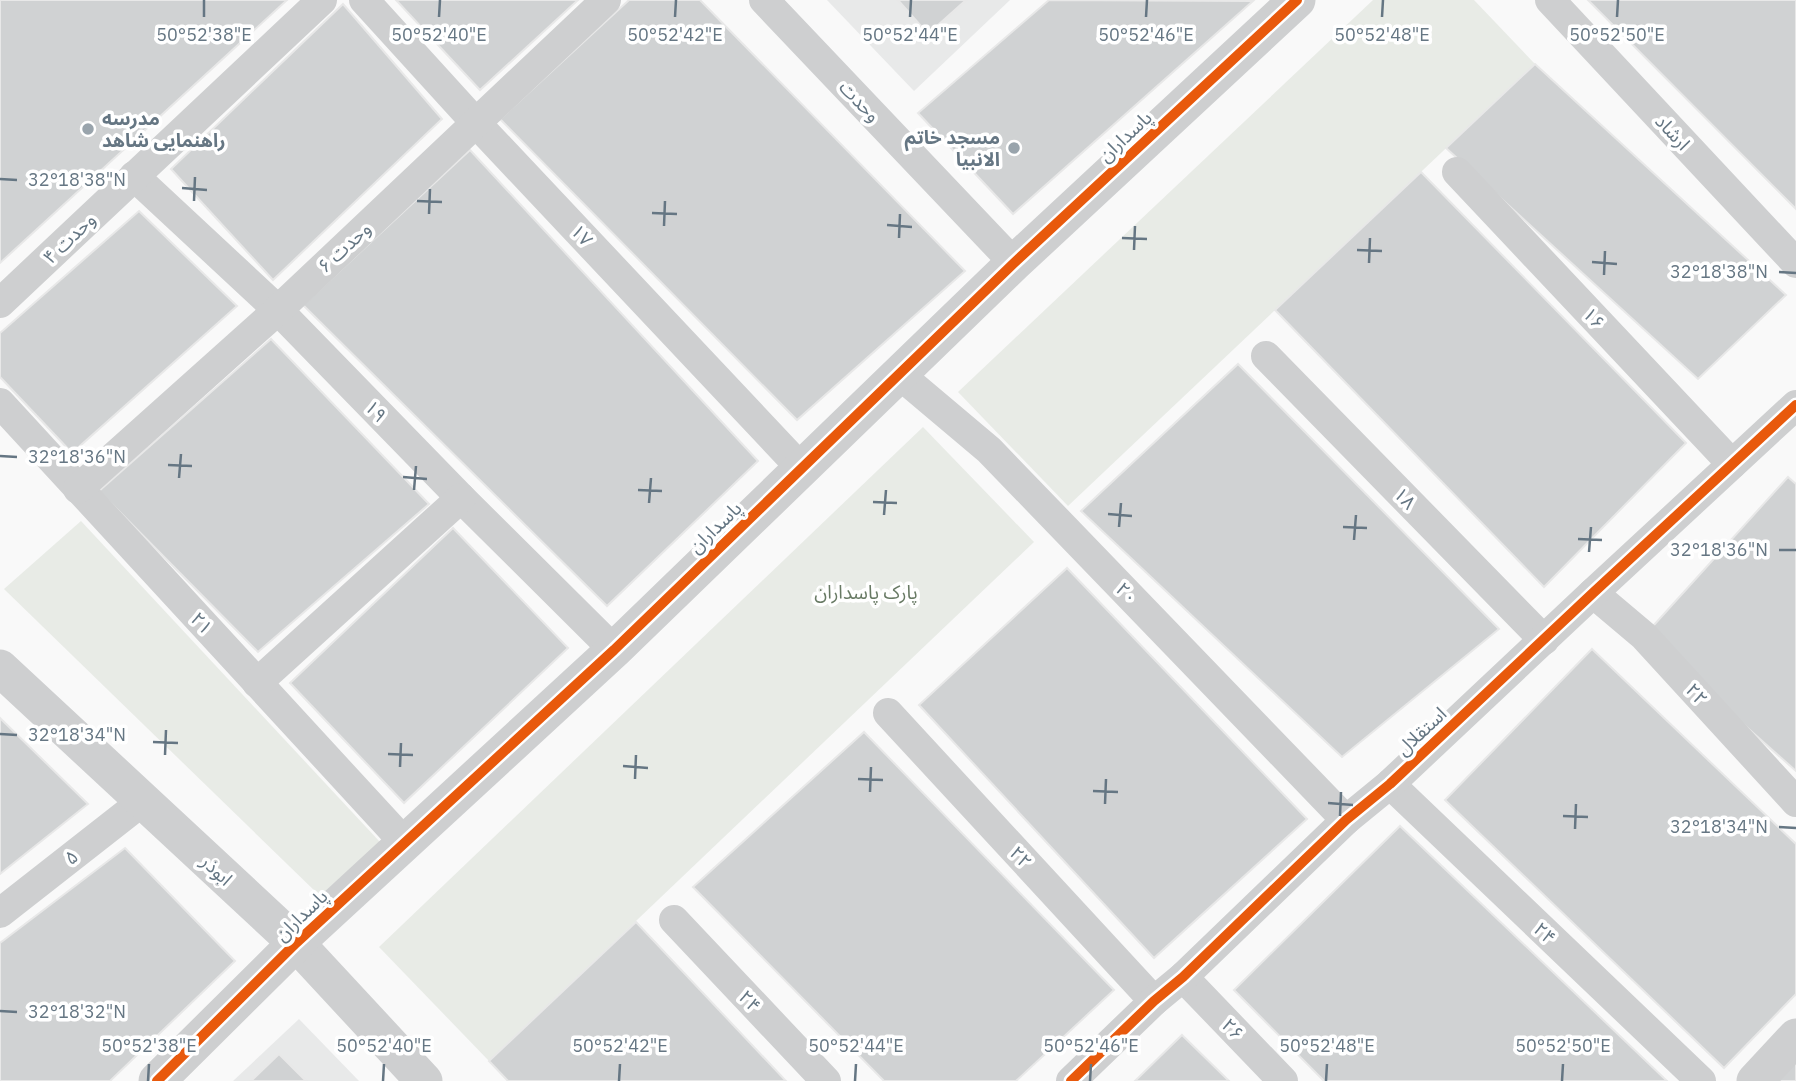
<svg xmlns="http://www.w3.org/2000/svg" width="1796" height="1081" viewBox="0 0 1796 1081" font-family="'IBM Plex Sans','Noto Sans Arabic',sans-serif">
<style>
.built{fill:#e8e9e9}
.green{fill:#e8ebe6}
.building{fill:#d0d2d3;stroke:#e8e8e8;stroke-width:2}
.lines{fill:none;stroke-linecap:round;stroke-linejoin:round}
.minor{stroke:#cecfd0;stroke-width:30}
.tertiary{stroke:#cecfd0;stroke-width:37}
.cycleway-casing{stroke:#fff;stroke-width:15}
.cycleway{stroke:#e8590c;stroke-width:10}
.ticks{fill:none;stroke:#657683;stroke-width:2.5}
.poi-dot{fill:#99a4ac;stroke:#fff;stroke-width:2.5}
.labels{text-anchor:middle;stroke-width:7;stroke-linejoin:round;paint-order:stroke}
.street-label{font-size:19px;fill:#657683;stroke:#fff}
.poi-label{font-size:19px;font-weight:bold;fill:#657683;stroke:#fff;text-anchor:start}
.park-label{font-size:19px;fill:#687a64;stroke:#fff}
.ticks-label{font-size:18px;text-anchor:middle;fill:#657683;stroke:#fff;stroke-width:7;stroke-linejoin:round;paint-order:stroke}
</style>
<rect width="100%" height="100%" fill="#f9f9f9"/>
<g class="built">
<path d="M827,0H1010L914,91Z"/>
<path d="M299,1019L359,1081H233Z"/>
</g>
<g class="green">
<path d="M1373,0H1474L1535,64L1068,506L958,392Z"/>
<path d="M923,427L1034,542L489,1061L379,947Z"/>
<path d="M81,521L380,842L320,896L4,589Z"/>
</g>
<g class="building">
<path d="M0,0H287L0,263Z"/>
<path d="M396,0H578L480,90Z"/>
<path d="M629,0H700L965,271L797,420L500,119Z"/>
<path d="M898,0H966L928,34Z"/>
<path d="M1049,0L1253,1L1013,214L918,113Z"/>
<path d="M1588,0H1796V209Z"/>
<path d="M343,4L442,119L273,280L171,169Z"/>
<path d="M1535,64L1786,295L1698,379L1446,148Z"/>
<path d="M470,150L758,461L607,606L303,305Z"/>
<path d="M1421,172L1686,443L1544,587L1275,310Z"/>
<path d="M139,211L237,306L72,453L0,377V333Z"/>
<path d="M271,339L429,504L258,652L99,491Z"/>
<path d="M1238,364L1499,629L1342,757L1081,511Z"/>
<path d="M1788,477L1796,484V771L1644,636Z"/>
<path d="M453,528L568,648L404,803L290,683Z"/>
<path d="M1067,568L1307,819L1154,958L919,705Z"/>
<path d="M1592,649L1796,844V994L1724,1068L1445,800Z"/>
<path d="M0,718L88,804L0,874Z"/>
<path d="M864,732L1114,990L1016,1081H884L693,887Z"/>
<path d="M1400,826L1667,1081H1324L1234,990Z"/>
<path d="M125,848L235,961L110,1081H0V943Z"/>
<path d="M636,922L786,1081H508L489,1061Z"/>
<path d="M1182,1035L1229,1081H1135Z"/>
<path d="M279,1054L306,1081H251Z"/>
<path d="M1796,1060V1081H1777Z"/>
</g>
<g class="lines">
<g class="minor">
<path d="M364,0L476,123L801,468"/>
<path d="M764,0L1014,263"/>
<path d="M1550,0L1796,263"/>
<path d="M1457,172L1732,464"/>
<path d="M134,176L278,310L461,498L614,650"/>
<path d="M0,303L322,0"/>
<path d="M1266,356L1544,640"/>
<path d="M900,375L989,450L1346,820"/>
<path d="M0,403L404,842"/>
<path d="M78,489L278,310L606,0"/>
<path d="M1593,593L1644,636L1796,802"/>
<path d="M257,683L461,498"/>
<path d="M888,713L1154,1001"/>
<path d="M1390,784L1701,1081"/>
<path d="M0,913L143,801"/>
<path d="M674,920L826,1081"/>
<path d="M1183,977L1283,1081"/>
<path d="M1071,1081L1154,1001L1183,977L1346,820L1390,784L1593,593L1796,405"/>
</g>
<g class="tertiary">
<path d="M0,668L296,943L424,1081"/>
<path d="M157,1081L296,943L614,650L1014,263L1297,0"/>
<path d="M1755,1081L1796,1037"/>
</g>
<g class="cycleway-casing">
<g id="cycleway">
<path d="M157,1081L296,943L614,650L1014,263L1297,0"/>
<path d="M1071,1081L1154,1001L1183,977L1346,820L1390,784L1593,593L1796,405"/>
</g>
</g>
<use href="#cycleway" class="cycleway"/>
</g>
<path class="ticks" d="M204,17V0M439,17L440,0M675,17L676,0M910,17L911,0M1146,17L1147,0M1382,17L1383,0M1617,17L1618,0M0,179L17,180M182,188L207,190M194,201L195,177M417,201L442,202M652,213L677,214M429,214L430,189M887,225L912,227M664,226L665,201M899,238L900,214M1122,238L1147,239M1134,250L1135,226M1357,250L1382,251M1592,262L1617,264M1369,263L1370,238M1779,272L1796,273M1604,275L1605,251M0,456L17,457M168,465L192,466M403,477L427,479M179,478L181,454M414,490L416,466M638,490L662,491M873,502L897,503M649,503L651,478M1108,514L1132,516M884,515L886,490M1119,527L1121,503M1343,527L1367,528M1578,539L1602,540M1354,540L1356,515M1779,550H1796M1589,552L1591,527M0,734L17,735M153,742L178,743M388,754L413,755M165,755L166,730M623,766L648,768M400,767L401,743M635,779L636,755M858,779L883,780M1093,791L1118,792M870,792L871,767M1328,803L1353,805M1105,804L1106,779M1340,816L1341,792M1563,816L1588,817M1779,827L1796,828M1575,829L1576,804M0,1011L17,1012M148,1081L149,1064M383,1081L384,1064M619,1081L620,1064M855,1081L856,1064M1090,1081L1091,1064M1326,1081L1327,1064M1562,1081L1563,1064"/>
<g class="poi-dot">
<circle cx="88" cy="129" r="7"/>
<circle cx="1014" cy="148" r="7"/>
</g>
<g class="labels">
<g class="street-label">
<text transform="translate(860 101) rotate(46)" y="7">وحدت</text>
<text transform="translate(1673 132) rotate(47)" y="7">ارشاد</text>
<text transform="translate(1125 136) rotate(-43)" y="7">پاسداران</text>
<text transform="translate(582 235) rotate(47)" y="7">۱۷</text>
<text transform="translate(69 238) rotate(-44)" y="7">وحدت ۴</text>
<text transform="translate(344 247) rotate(-43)" y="7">وحدت ۶</text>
<text transform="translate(1594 318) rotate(47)" y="7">۱۶</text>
<text transform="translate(376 411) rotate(46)" y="7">۱۹</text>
<text transform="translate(1405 498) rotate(46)" y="7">۱۸</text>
<text transform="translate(715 527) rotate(-44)" y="7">پاسداران</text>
<text transform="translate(1127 593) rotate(46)" y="7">۲۰</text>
<text transform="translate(202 623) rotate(47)" y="7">۲۱</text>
<text transform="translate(1697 694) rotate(48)" y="7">۲۲</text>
<text transform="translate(1421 731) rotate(-43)" y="7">استقلال</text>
<text transform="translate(71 857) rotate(-38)" y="7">۵</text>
<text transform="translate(1021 857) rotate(47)" y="7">۲۲</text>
<text transform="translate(217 870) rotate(43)" y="7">ابوذر</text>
<text transform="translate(301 915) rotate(-44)" y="7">پاسداران</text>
<text transform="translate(1545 933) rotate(44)" y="7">۲۴</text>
<text transform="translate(750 1001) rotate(47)" y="7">۲۴</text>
<text transform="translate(1233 1029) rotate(46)" y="7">۲۶</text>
</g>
<g class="poi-label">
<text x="102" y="125">مدرسه<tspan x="102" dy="22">راهنمایی شاهد</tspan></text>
<text x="1000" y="144" text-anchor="end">مسجد خاتم<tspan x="1000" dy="22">الانبیا</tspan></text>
</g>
<g class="park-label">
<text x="866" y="599">پارک پاسداران</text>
</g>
</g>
<g class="ticks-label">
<text x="204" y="41">50°52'38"E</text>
<text x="439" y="41">50°52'40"E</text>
<text x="675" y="41">50°52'42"E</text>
<text x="910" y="41">50°52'44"E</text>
<text x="1146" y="41">50°52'46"E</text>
<text x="1382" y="41">50°52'48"E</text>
<text x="1617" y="41">50°52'50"E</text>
<text x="77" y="186">32°18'38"N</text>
<text x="1719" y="278">32°18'38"N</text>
<text x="77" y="463">32°18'36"N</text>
<text x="1719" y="556">32°18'36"N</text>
<text x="77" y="741">32°18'34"N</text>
<text x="1719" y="833">32°18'34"N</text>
<text x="77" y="1018">32°18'32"N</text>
<text x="149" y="1052">50°52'38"E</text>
<text x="384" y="1052">50°52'40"E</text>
<text x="620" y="1052">50°52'42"E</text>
<text x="856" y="1052">50°52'44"E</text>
<text x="1091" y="1052">50°52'46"E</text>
<text x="1327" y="1052">50°52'48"E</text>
<text x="1563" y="1052">50°52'50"E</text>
</g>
</svg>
